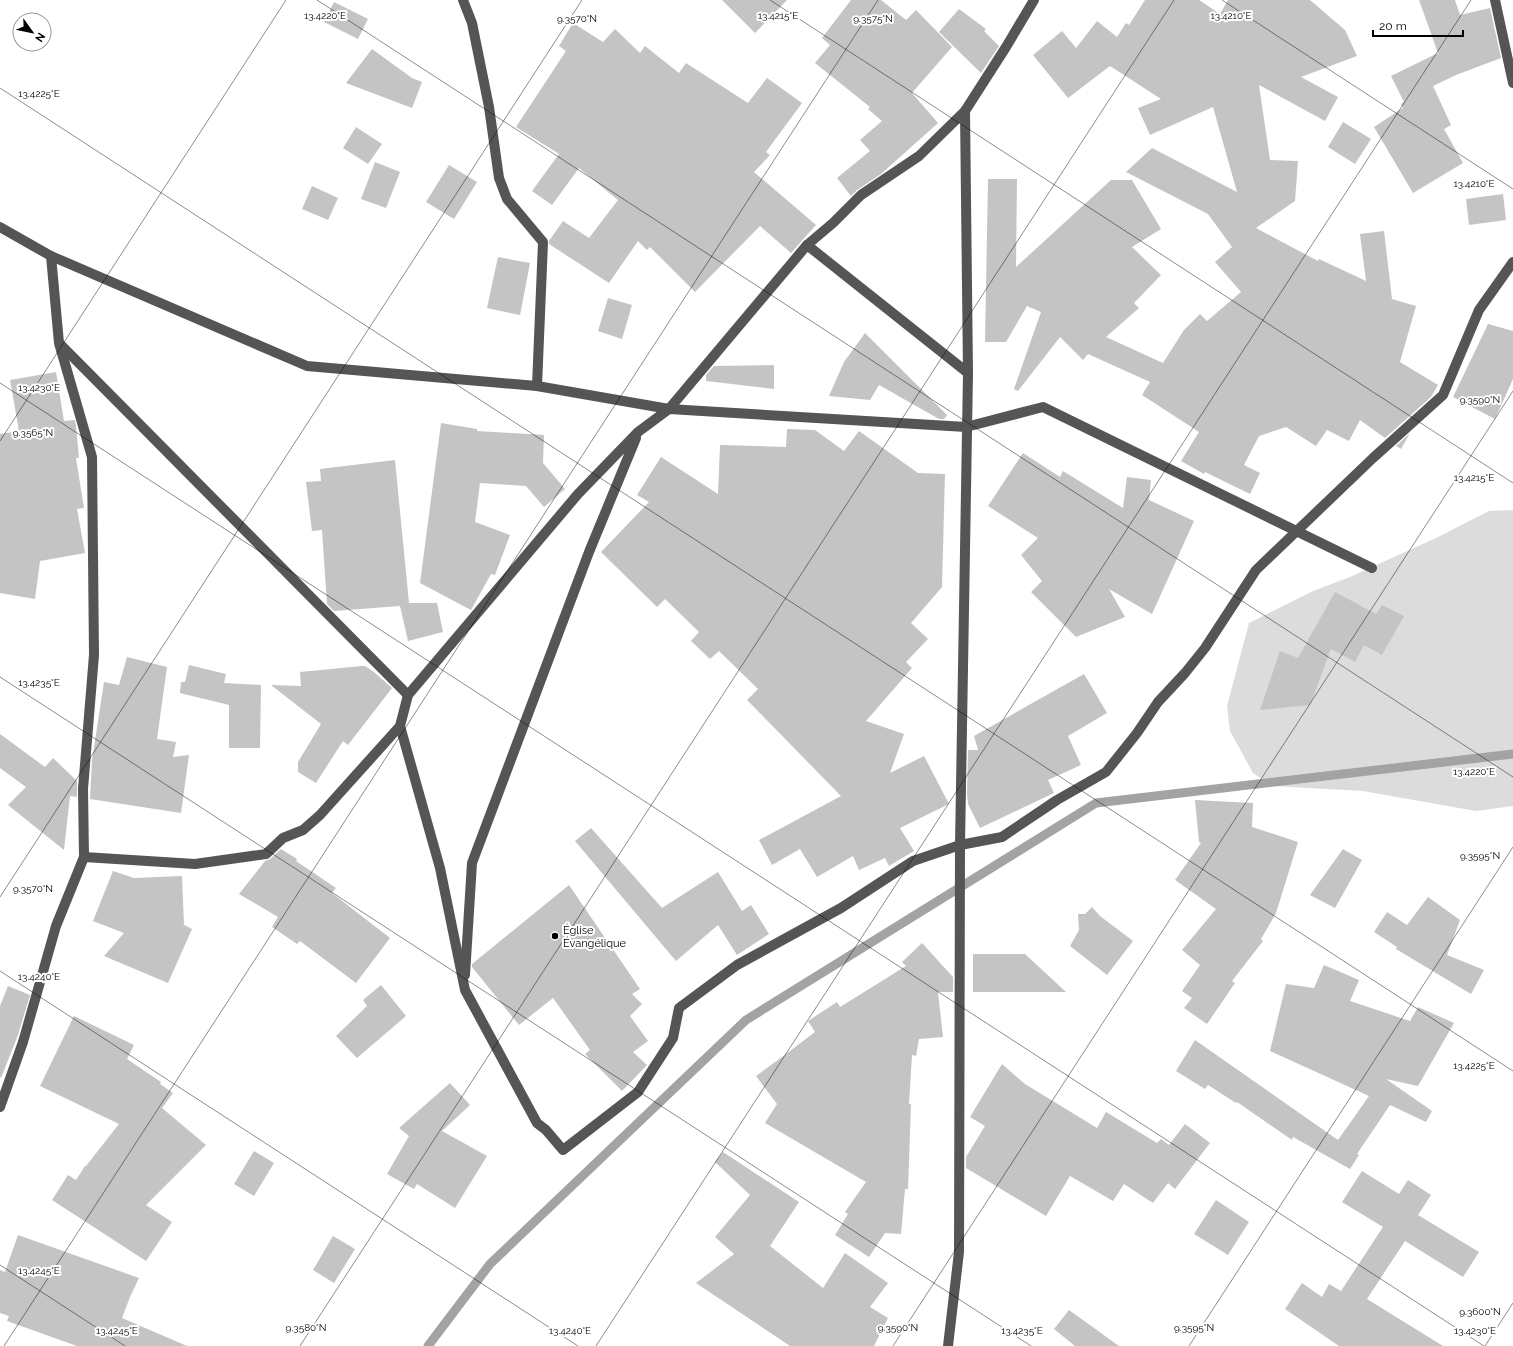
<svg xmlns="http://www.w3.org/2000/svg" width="1513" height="1346" viewBox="0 0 1513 1346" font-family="Raleway,sans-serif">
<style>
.green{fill:#dcdcdc}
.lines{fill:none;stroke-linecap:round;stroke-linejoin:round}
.stream{stroke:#a3a3a3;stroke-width:9}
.building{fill:#c4c4c4}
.minor{stroke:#555;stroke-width:10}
.ticks{fill:none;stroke:#000;stroke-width:1;stroke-opacity:0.45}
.poi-dot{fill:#000;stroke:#fff;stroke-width:1.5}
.labels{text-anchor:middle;stroke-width:4;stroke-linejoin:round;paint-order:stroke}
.poi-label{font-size:11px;fill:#000;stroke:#fff;text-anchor:start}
.ticks-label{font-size:10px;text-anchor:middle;fill:#000;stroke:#fff;stroke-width:4;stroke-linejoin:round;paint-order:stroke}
</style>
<rect width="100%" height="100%" fill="#fff"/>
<path class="green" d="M1513,510V806L1476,811L1363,791L1272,786L1253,773L1230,731L1227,706L1249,623L1313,591L1350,577L1436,538L1489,511Z"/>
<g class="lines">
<path class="stream" d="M428,1346L490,1264L746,1020L1096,803L1513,754"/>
</g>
<g class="building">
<path d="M722,0H787L755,33Z"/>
<path d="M851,0H881L906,20L916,10L952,47L912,93L938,123L881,174L857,190L851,196L837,178L870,151L860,140L882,121L868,109L870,107L815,63L830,45L822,38Z"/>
<path d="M1145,0H1199L1220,14L1228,0H1310L1345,30L1357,56L1301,77L1338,97L1325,121L1259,85L1270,160L1298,161L1295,201L1256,228L1318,261L1319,259L1366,281L1360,234L1384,231L1392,299L1416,306L1400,362L1438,385L1431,397L1385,438L1360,420L1349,441L1327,430L1316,446L1286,427L1259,436L1244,465L1260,473L1250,494L1205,472L1204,474L1181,461L1199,432L1142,395L1150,382L1088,354L1083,360L1060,337L1018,391L1014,389L1041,312L1027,306L1006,342H985L988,179H1017L1016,267L1111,180H1132L1161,229L1132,247L1161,275L1134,303L1139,308L1106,337L1163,363L1184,330L1200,314L1207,321L1241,292L1215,262L1232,247L1208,214L1126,172L1152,148L1237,192L1213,107L1150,135L1138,108L1161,99L1110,66L1068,98L1033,55L1062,31L1076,48L1097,21L1117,37L1126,23L1129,25Z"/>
<path d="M1419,0H1455L1460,15L1490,8L1501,58L1456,75L1433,86L1451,125L1444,129L1463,163L1413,193L1374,127L1403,108L1401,104L1404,102L1391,76L1438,53Z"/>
<path d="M334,2L368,19L358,39L324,22Z"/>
<path d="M959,9L986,29L984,31L999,46L981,73L939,32Z"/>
<path d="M573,23L603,42L615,29L640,53L645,46L679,73L686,63L748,103L767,78L802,103L766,152L770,155L754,172L816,225L791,253L760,226L695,292L650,247L647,250L638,241L609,283L549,244V241L563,221L589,238L618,200L579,168L552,205L532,191L559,154L516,127L566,51L559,46Z"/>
<path d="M372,49L412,78L422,82L412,108L346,83Z"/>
<path d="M1343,122L1371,139L1355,164L1328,147Z"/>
<path d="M356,127L382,144L368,164L343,148Z"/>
<path d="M375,162L400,172L386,208L361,199Z"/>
<path d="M449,165L477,182L454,219L426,202Z"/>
<path d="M312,186L338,198L328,220L302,209Z"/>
<path d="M1503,194L1506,220L1469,225L1466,199Z"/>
<path d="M498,257L530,263L520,315L487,308Z"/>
<path d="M608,298L632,305L622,339L598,331Z"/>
<path d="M1488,324L1513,331V379L1495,419L1453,397Z"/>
<path d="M865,333L947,415L944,419H939L879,385L870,400L829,396L844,362Z"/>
<path d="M774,365V389L706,381V375L714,366Z"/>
<path d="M56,372L64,421L75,420L76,426L79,458H76L84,508L77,509L85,553L40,561L35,599L0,593V434L19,431L10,380Z"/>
<path d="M441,423L477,429V431L544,435L543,463L565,489L544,507L526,486L480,483L475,522L510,535L495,575L491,574L471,610L420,583Z"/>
<path d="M787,429L815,430L844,451L859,431L918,473L945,474L942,587L911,623L928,639L906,662L912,668L866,721L904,734L890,773L924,756L949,804L900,828L914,851L889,866L885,858L859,870L853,856L817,877L800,849L772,865L759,840L841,796L747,700L758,689L719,651L710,659L691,641L699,632L665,599L657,607L601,552L649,502L637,495L661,457L718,494L720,445L786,447Z"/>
<path d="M1410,433L1401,449L1396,446Z"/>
<path d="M1023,453L1060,477L1063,471L1123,508L1127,477L1151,480L1149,500L1194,521L1152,614L1109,589L1125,617L1076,637L1031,592L1042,581L1021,555L1038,538L988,506Z"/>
<path d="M395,460L409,603H437L443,632L408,641L400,606L334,611L327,604L322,530L312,531L306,482L321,481L320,469Z"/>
<path d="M1335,592L1376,614L1382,605L1404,616L1382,655L1364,645L1355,662L1331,649L1310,705L1260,710L1280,651L1298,658Z"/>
<path d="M127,657L167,667L157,739L176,742L173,757L189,755L181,813L90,799L92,760L104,682L119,685Z"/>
<path d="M189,665L226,674L224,683L261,685L260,748H229V705L180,693L181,682H185Z"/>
<path d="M362,666H365L374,672L392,688L348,745L343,741L316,783L298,772V762L321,724L271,685L301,686L300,672Z"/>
<path d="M1084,674L1107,713L1068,736L1081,765L1048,780L1054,793L980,828L968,804L967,794L968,750H978L974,736Z"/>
<path d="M0,734L45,767L53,758L77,781V797L70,796L64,850L8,805L26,787L0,768Z"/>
<path d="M1195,800L1253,803L1252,827L1298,842L1276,913L1261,939L1263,941L1232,981L1235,983L1207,1024L1184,1008L1192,998L1182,991L1200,965L1182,950L1216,909L1175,880L1201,843L1199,842Z"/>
<path d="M591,828L662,908L718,872L742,911L751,905L769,934L737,955L718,925L676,961L575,841Z"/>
<path d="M281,849L297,859L296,861L336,888L332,893L390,938L356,983L300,941L297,944L272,927L278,917L239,894L265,861L270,859Z"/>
<path d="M1343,849L1362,860L1335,908L1310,895Z"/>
<path d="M113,871L134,878L182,876L184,925L192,929L168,983L104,956L124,933L93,921Z"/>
<path d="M569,885L640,989L632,994L642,1004L630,1016L648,1041L633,1052L647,1065L622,1091L585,1054L590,1050L553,998L519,1025L472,967V964Z"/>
<path d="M1428,897L1460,920L1447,955L1484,970L1471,994L1396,949L1397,947L1374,932L1387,912L1407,925Z"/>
<path d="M1092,907L1100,916L1133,941L1107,975L1070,946L1079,930L1078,914H1085Z"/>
<path d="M922,943L953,977V992H938L943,1037L919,1039L916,1056L912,1055L909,1104H911L908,1189H905L901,1234L885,1233L869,1257L835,1235L848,1214L845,1212L866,1182L765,1123L777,1104L756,1076L782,1057L815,1032L808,1021L837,1002L840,1007L906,966L902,962Z"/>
<path d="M973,954H1025L1066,992H973Z"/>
<path d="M1324,965L1359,980L1350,1001L1410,1021L1418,1007L1454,1023L1418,1086L1386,1079L1432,1111L1426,1122L1390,1105L1357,1154L1359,1155L1350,1169L1293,1137L1292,1140L1237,1102L1236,1103L1208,1085L1205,1089L1176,1071L1195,1040L1338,1140L1369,1096L1270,1051L1286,984L1314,988Z"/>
<path d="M381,985L406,1016L357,1058L336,1036L367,1006L363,1000Z"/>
<path d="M8,986L30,995L18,1035L1,1078L0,1077V1006Z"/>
<path d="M74,1016L134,1045L127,1059L161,1082L160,1084L173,1093L162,1108L206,1145L146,1205L172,1222L146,1261L52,1200L68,1175L76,1180L85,1166H86L119,1124L40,1086Z"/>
<path d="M1002,1064L1025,1084L1097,1128L1106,1112L1157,1143L1161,1139L1169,1145L1185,1124L1210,1143L1175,1189L1168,1183L1153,1203L1124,1184L1113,1201L1070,1176L1046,1216L966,1168V1157L985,1126L970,1117Z"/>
<path d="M450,1083L470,1105L442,1131L487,1156L455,1208L417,1184L414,1189L387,1174L409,1136L399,1128Z"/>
<path d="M254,1151L274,1163L254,1196L234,1184Z"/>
<path d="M723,1152L799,1202L770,1246L823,1288L845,1253L888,1283L870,1307L888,1318L874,1346H790L696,1283L734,1254L715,1237L750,1195L715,1162Z"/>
<path d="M1362,1171L1399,1194L1408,1180L1431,1195L1418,1215L1479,1252L1463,1277L1405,1241L1367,1299L1443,1346H1339L1285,1309L1302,1283L1322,1297L1329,1284L1341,1291L1383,1227L1342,1202Z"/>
<path d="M1216,1200L1249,1222L1228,1255L1194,1234Z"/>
<path d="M18,1235L139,1278L130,1297L122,1318L187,1346H77L7,1321L9,1316L0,1313V1270L5,1272Z"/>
<path d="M333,1236L355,1249L334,1283L313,1270Z"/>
<path d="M1069,1310L1119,1346H1075L1054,1329Z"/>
</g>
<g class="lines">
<g class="minor">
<path d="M463,0L472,23L489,107L499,178L507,199L543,242L537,386"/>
<path d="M1495,0L1513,83"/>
<path d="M0,227L51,256L307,366L537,386L669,409L966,427L1043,407L1372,568"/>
<path d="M807,245L968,373"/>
<path d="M60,344L408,695"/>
<path d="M400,726L440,868L465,990L537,1123L546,1130L563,1150L638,1092L673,1038L679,1008L737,965L841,908L913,861L960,845L1002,837L1057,800L1106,772L1137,733L1158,702L1185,673L1205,648L1256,570L1373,458L1443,395L1479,310L1513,262"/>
<path d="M84,857L195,864L266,854L283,838L303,830L320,815L400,726L408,695L578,494L638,432L669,409L807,245L833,223L861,195L919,156L965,111L1006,47L1034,0"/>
<path d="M465,975L472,863L589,552L636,438"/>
<path d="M0,1107L23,1042L56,926L84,857L83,789L94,655L92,457L59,343L51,256"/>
<path d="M948,1346L959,1252L960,845L968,373L965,111"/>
</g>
</g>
<path class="ticks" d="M317,0L1513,777M770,0L1513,483M1222,0L1513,189M0,88L1513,1071M0,383L1484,1346M0,441L286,0M0,677L1031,1346M0,897L582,0M0,971L578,1346M0,1265L125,1346M4,1346L878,0M300,1346L1174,0M596,1346L1471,0M893,1346L1513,391M1189,1346L1513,847M1485,1346L1513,1303"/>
<circle class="poi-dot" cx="555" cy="936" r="4"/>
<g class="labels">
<g class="poi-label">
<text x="563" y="934">Église<tspan x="563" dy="13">Évangélique</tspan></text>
</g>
</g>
<g class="ticks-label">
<text x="325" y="19">13.4220°E</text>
<text x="778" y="19">13.4215°E</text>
<text x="1231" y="19">13.4210°E</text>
<text x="577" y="22">9.3570°N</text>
<text x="873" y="22">9.3575°N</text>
<text x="39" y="97">13.4225°E</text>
<text x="1474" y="187">13.4210°E</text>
<text x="39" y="391">13.4230°E</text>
<text x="1480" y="403">9.3590°N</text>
<text x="33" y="436">9.3565°N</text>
<text x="1474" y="481">13.4215°E</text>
<text x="39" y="686">13.4235°E</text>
<text x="1474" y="775">13.4220°E</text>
<text x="1480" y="859">9.3595°N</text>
<text x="33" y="892">9.3570°N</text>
<text x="39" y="980">13.4240°E</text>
<text x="1474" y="1069">13.4225°E</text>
<text x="39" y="1274">13.4245°E</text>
<text x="1480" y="1315">9.3600°N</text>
<text x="306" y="1331">9.3580°N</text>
<text x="898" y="1331">9.3590°N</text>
<text x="1194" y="1331">9.3595°N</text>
<text x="117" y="1334">13.4245°E</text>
<text x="570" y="1334">13.4240°E</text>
<text x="1022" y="1334">13.4235°E</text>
<text x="1475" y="1334">13.4230°E</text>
</g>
<g transform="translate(32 32) rotate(123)"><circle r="19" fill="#ffffff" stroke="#999999"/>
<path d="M0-3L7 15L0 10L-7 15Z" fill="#000000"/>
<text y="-6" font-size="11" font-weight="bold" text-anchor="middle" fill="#000000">N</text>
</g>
<path d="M1373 30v6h90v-6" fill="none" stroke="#000000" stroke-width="2"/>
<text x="1379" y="30" font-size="12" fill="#000000" stroke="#ffffff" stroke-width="3" paint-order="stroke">20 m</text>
</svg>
